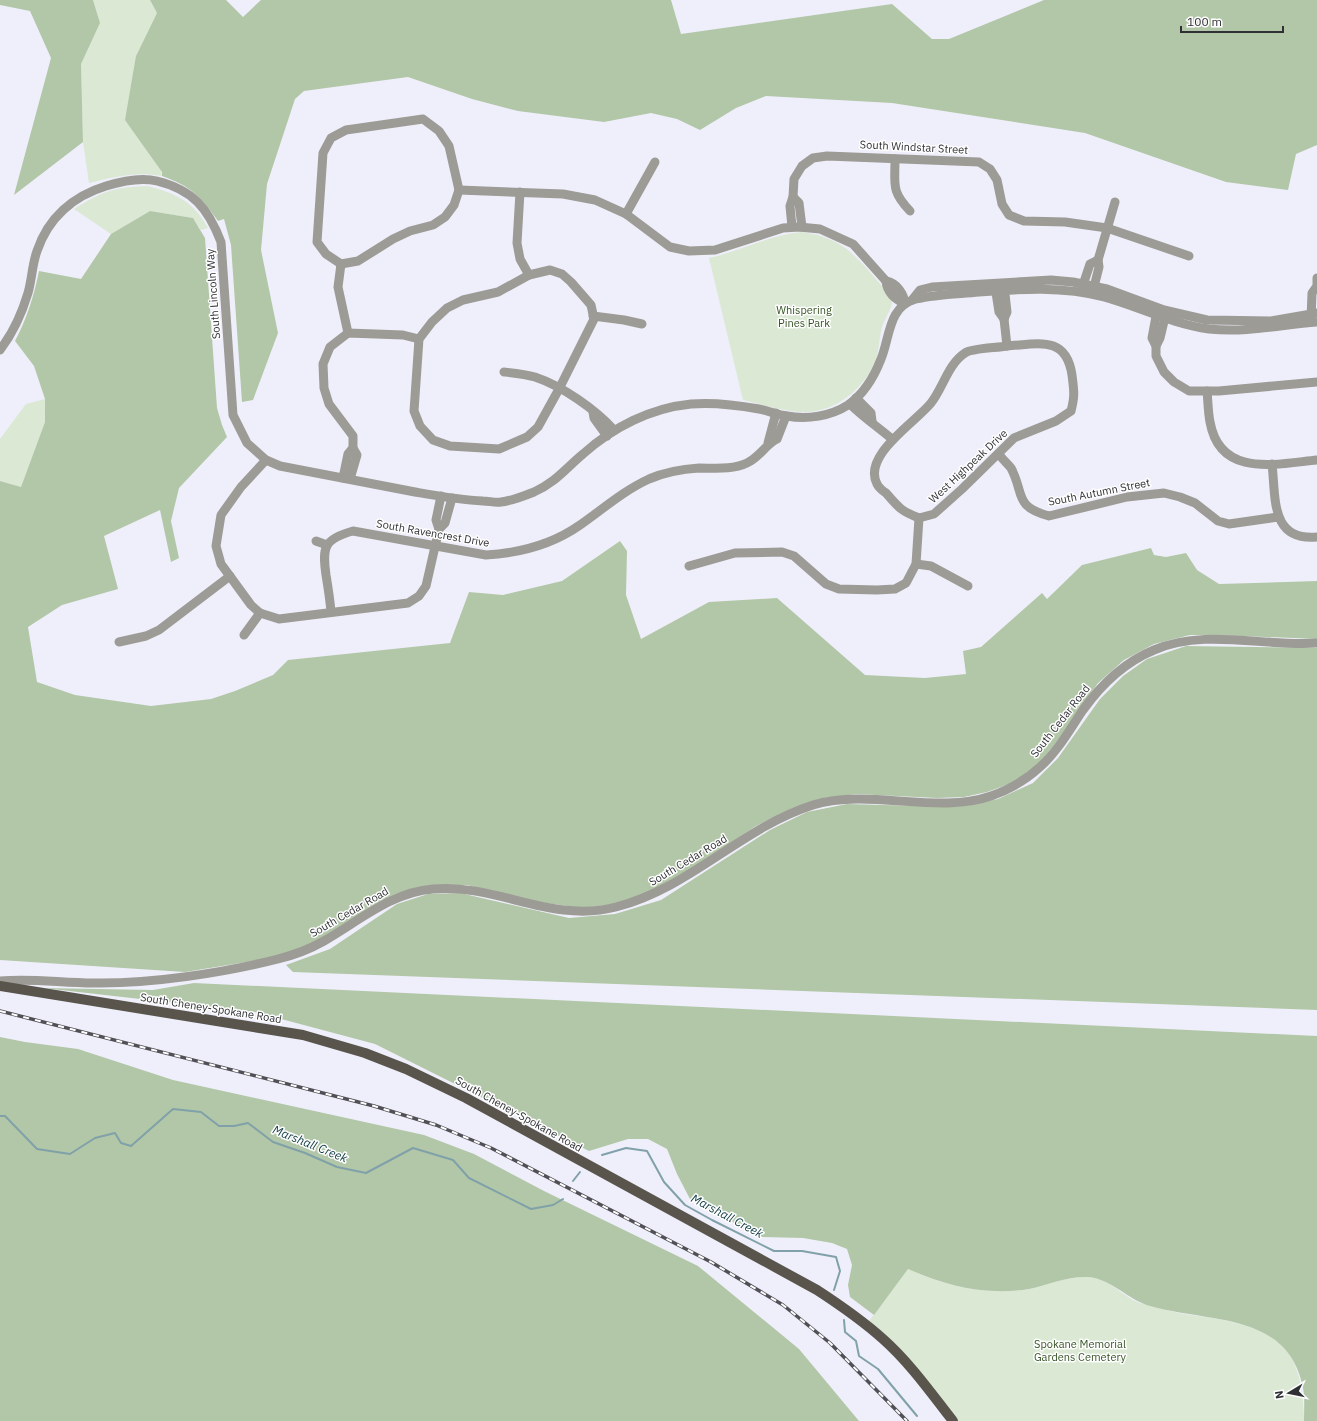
<svg xmlns="http://www.w3.org/2000/svg" width="1317" height="1421" viewBox="0 0 1317 1421" font-family="'IBM Plex Sans',sans-serif">
<style>
.green{fill:#dae8d4}
.forest{fill:#b2c7a7}
.lines{fill:none;stroke-linecap:round;stroke-linejoin:round}
.stream{stroke:#80a1a9;stroke-width:2}
.minor{stroke:#9d9b96;stroke-width:9}
.major{stroke:#59554d;stroke-width:10}
.rail-casing{stroke:#505056;stroke-width:3.5}
.rail{stroke:#fefefe;stroke-width:2;stroke-dasharray:6;stroke-linecap:butt}
.labels{text-anchor:middle;stroke-width:3;stroke-linejoin:round;paint-order:stroke}
.street-label{font-size:11px;fill:#2f3034;stroke:#fefefe}
.park-label{font-size:11px;fill:#355224;stroke:#fefefe}
.water-label{font-size:12px;font-style:italic;fill:#164048;stroke:#fefefe}
</style>
<rect width="100%" height="100%" fill="#efeffb"/>
<g class="green">
<path d="M93,0H150L157,13L136,56L162,176C136,171 114,177 89,183L83,142L81,64L100,23Z"/>
<path d="M148,186C177,194 193,201 208,228L201,230L193,218L150,211L111,234L74,209C103,191 114,187 148,186Z"/>
<path d="M802,232C838,237 852,251 875,278C881,285 890,294 892,303C890,313 883,321 881,331C879,341 879,352 875,361C863,391 833,414 800,412C781,411 761,404 743,400L709,258C741,251 769,235 802,232Z"/>
<path d="M45,399V422L21,487L0,481V439L26,404Z"/>
<path d="M908,1269C947,1286 986,1296 1029,1289C1048,1285 1068,1276 1088,1277C1106,1278 1118,1291 1133,1300C1141,1304 1151,1306 1159,1308C1175,1313 1191,1315 1207,1317C1277,1329 1303,1345 1304,1421H953L866,1325Z"/>
</g>
<g class="forest">
<path d="M0,0H93L100,23L81,64L83,142L14,195L51,58L30,11L0,5Z"/>
<path d="M150,0H226L243,17L261,0H671L681,34L892,4L932,39H949L1044,0H1317V145L1296,154L1288,190L1226,182L1085,133L892,103L766,96L736,108L700,130L677,119L651,113L604,122L518,111L472,99L408,77L304,91L295,99L267,184L261,250L278,333L253,400L242,402L231,245L224,219L218,221C199,195 192,187 162,176V172L125,120L136,56L157,13Z"/>
<path d="M150,211L193,218L205,238L217,408L222,425L227,437L179,488L171,521L179,558L171,562L160,510L104,536L118,589L62,605L28,627L37,682L75,695L151,706L211,699L235,691L273,675L288,660L450,643L469,592L503,595L562,581L620,541L627,551L626,595L641,639L709,602L777,598L865,675L925,678L966,674L963,651L981,647L1042,593L1047,599L1082,565L1151,548L1154,555L1166,557L1186,553L1197,570L1219,584L1317,581V639L1217,635H1190L1154,644L1124,660L1098,683L1055,744L1037,766L1012,783L987,792L964,797L937,798L857,794L824,798L791,809L756,826L659,890L623,903L583,908L538,902L467,885H429L301,950L265,959L185,972L0,960V481L21,487L45,422V399L34,366L15,341C27,318 34,296 39,271L81,279L111,234Z"/>
<path d="M1186,646L1317,648V1010L293,972L286,965L330,949L397,904L428,894L460,893L569,918L615,914L661,900L770,830L807,812L847,804L957,807L998,799L1033,783L1058,758L1100,699L1123,676L1147,659Z"/>
<path d="M194,983L1317,1036V1421H1304C1304,1410 1305,1398 1303,1388C1288,1311 1208,1323 1150,1306C1128,1300 1112,1279 1088,1277C1068,1276 1048,1285 1029,1289C986,1296 947,1286 908,1269L874,1315L850,1297L848,1285L852,1265L847,1249L832,1243L803,1238L760,1237L690,1199L677,1174L667,1149L648,1139H628L589,1151L375,1044L255,1012L43,988L153,990Z"/>
<path d="M0,1037L25,1042L78,1049L173,1080L424,1135L474,1154L544,1191L698,1266L799,1349L859,1421H0Z"/>
</g>
<g class="lines">
<g class="stream">
<path d="M0,1116H5L37,1149L70,1154L95,1138L115,1133L121,1143L131,1146L173,1109L201,1112L219,1126H234L248,1123L273,1142L305,1153L337,1167L366,1173L413,1148L453,1160L469,1178L531,1209L553,1205L563,1199"/>
<path d="M602,1155L626,1148L647,1151L664,1182L685,1205L712,1220L774,1251H802L836,1257L840,1271L834,1290"/>
<path d="M573,1181L580,1172"/>
<path d="M844,1320L845,1332L856,1341L859,1356L878,1369L917,1416"/>
</g>
<g class="minor">
<path d="M895,159C895,185 891,191 910,211"/>
<path d="M459,190L563,194L595,200L626,214L670,247L689,251L715,250L783,228L799,227L820,229L853,244L886,281"/>
<path d="M520,192L517,243L520,259L529,275"/>
<path d="M793,197L799,203L802,227"/>
<path d="M626,214L655,162"/>
<path d="M792,227L790,206L793,197L794,179L802,166L813,158L827,156L979,162L990,169L997,180L1002,204L1009,215L1024,221L1065,222L1107,228L1189,256"/>
<path d="M341,264L326,254L317,242L323,153L331,138L346,130L423,119L439,131L449,146L459,190"/>
<path d="M341,264L358,261L393,239L410,231L433,225L445,217L454,205L459,190"/>
<path d="M341,264L338,287L348,333"/>
<path d="M550,270L562,274L571,282L591,305L594,319L559,389L538,427L527,437L499,449L450,446L433,440L420,426L414,411L419,339L432,322L447,308L463,300L498,292L529,275Z"/>
<path d="M886,281C897,283 904,294 905,304C895,299 887,293 886,281Z"/>
<path d="M995,286L999,312L1004,319"/>
<path d="M1082,288L1090,264L1098,260"/>
<path d="M1093,291L1099,267L1098,260L1115,202"/>
<path d="M912,300L920,290L932,287L1051,280L1073,282L1107,289L1164,310L1207,320L1271,321L1317,313"/>
<path d="M1157,311L1152,338L1156,346V356L1164,372L1174,382L1189,391H1219L1317,382"/>
<path d="M593,316L624,320L642,324"/>
<path d="M1004,319L1007,312L1004,285"/>
<path d="M1311,319L1312,293L1317,286V278"/>
<path d="M1156,346L1160,338L1166,313"/>
<path d="M0,350C13,333 22,313 28,293C32,279 32,265 37,251C48,218 73,196 106,186C122,181 141,177 157,181C193,190 208,208 221,242L233,415L247,443L266,460L280,466C325,475 370,483 415,492C438,496 460,500 483,501C489,501 495,503 501,502C511,501 524,496 534,492C556,482 565,469 583,454C613,427 651,408 691,404C714,402 737,405 759,409C769,411 778,415 787,416C807,420 831,416 848,405C864,394 874,377 881,359C890,338 888,306 916,299C937,294 958,294 979,292C1021,289 1063,286 1104,297C1140,307 1172,324 1209,329C1246,333 1280,325 1317,322"/>
<path d="M504,372C514,373 525,374 535,377C562,386 595,409 614,430"/>
<path d="M1207,391C1208,401 1208,412 1210,422C1220,478 1276,464 1317,460"/>
<path d="M856,398L871,413L872,421"/>
<path d="M850,404C863,417 878,427 892,439"/>
<path d="M593,412L594,418L607,436"/>
<path d="M768,443L776,413"/>
<path d="M999,454C1002,459 1007,463 1011,468C1025,494 1013,506 1049,516L1127,497L1164,493L1180,497L1195,503L1218,521L1229,524L1278,517"/>
<path d="M266,460L241,487L221,515L216,546L221,564L251,605L260,613L279,619L408,603L419,596L426,586L439,529L436,520L441,496"/>
<path d="M1272,464C1276,498 1270,541 1317,537"/>
<path d="M343,478L348,454L353,448"/>
<path d="M350,479L357,455L353,448V436L329,404L324,388L323,364L330,347L348,333L403,335L419,339"/>
<path d="M919,518L934,514L962,489L1014,438L1056,421L1071,411C1075,396 1074,391 1072,375C1066,335 1038,344 1007,346L1004,319"/>
<path d="M919,518C901,511 899,508 886,493C883,491 879,488 877,484C862,455 916,422 931,403C943,388 948,364 965,353C972,348 997,348 1007,346"/>
<path d="M439,529L445,523L452,498"/>
<path d="M316,541L327,545"/>
<path d="M916,564L931,566L968,586"/>
<path d="M689,566L735,553L782,552L794,556L826,584L839,589L877,590L895,589L906,583L916,564L919,518"/>
<path d="M331,612C330,600 328,587 326,575C322,547 324,539 353,531L486,555C520,553 553,544 580,525C603,509 623,491 649,479C663,473 683,469 699,468C715,468 732,470 747,463C760,457 765,445 777,439L786,416"/>
<path d="M244,635L260,613"/>
<path d="M119,642L146,636L159,630L230,576"/>
<path d="M0,981C31,978 62,983 93,983C150,984 223,973 278,959C294,955 310,949 324,941C359,921 392,892 433,889C496,883 551,924 616,907C690,888 741,828 813,805C871,788 936,815 991,796C1008,790 1027,779 1040,767C1058,751 1070,729 1083,710C1101,685 1125,662 1154,650C1205,628 1263,647 1317,643"/>
</g>
<path class="major" d="M0,986L303,1035L365,1053L406,1069L466,1098L817,1290C840,1305 863,1321 883,1339C910,1363 931,1393 953,1421"/>
<g class="rail-casing">
<path id="rail" d="M0,1011L374,1106L436,1125L491,1148L711,1262L783,1305L830,1343L907,1421"/>
</g>
<use href="#rail" class="rail"/>
</g>
<g class="labels">
<g class="street-label">
<text transform="translate(914 147) rotate(3)" y="4">South Windstar Street</text>
<text transform="translate(213 294) rotate(-94)" y="4">South Lincoln Way</text>
<text transform="translate(968 466) rotate(-43)" y="4">West Highpeak Drive</text>
<text transform="translate(1099 492) rotate(-11)" y="4">South Autumn Street</text>
<text transform="translate(433 533) rotate(10)" y="4">South Ravencrest Drive</text>
<text transform="translate(1060 721) rotate(-52)" y="4">South Cedar Road</text>
<text transform="translate(688 860) rotate(-31)" y="4">South Cedar Road</text>
<text transform="translate(349 912) rotate(-30)" y="4">South Cedar Road</text>
<text transform="translate(211 1008) rotate(9)" y="4">South Cheney-Spokane Road</text>
<text transform="translate(519 1114) rotate(29)" y="4">South Cheney-Spokane Road</text>
</g>
<g class="park-label">
<text x="804" y="314">Whispering<tspan x="804" dy="13">Pines Park</tspan></text>
<text x="1080" y="1348">Spokane Memorial<tspan x="1080" dy="13">Gardens Cemetery</tspan></text>
</g>
<g class="water-label">
<text transform="translate(310 1144) rotate(22)" y="4">Marshall Creek</text>
<text transform="translate(727 1216) rotate(28)" y="4">Marshall Creek</text>
</g>
</g>
<g transform="translate(1289 1393) rotate(260)" stroke="#fefefe" stroke-width="3" paint-order="stroke">
<path d="M0-3L7 15L0 10L-7 15Z" fill="#2f3034"/>
<text y="-6" font-size="11" font-weight="bold" text-anchor="middle" fill="#2f3034">N</text>
</g>
<path d="M1181 26v6h102v-6" fill="none" stroke="#2f3034" stroke-width="2"/>
<text x="1187" y="26" font-size="12" fill="#2f3034" stroke="#fefefe" stroke-width="3" paint-order="stroke">100 m</text>
</svg>
